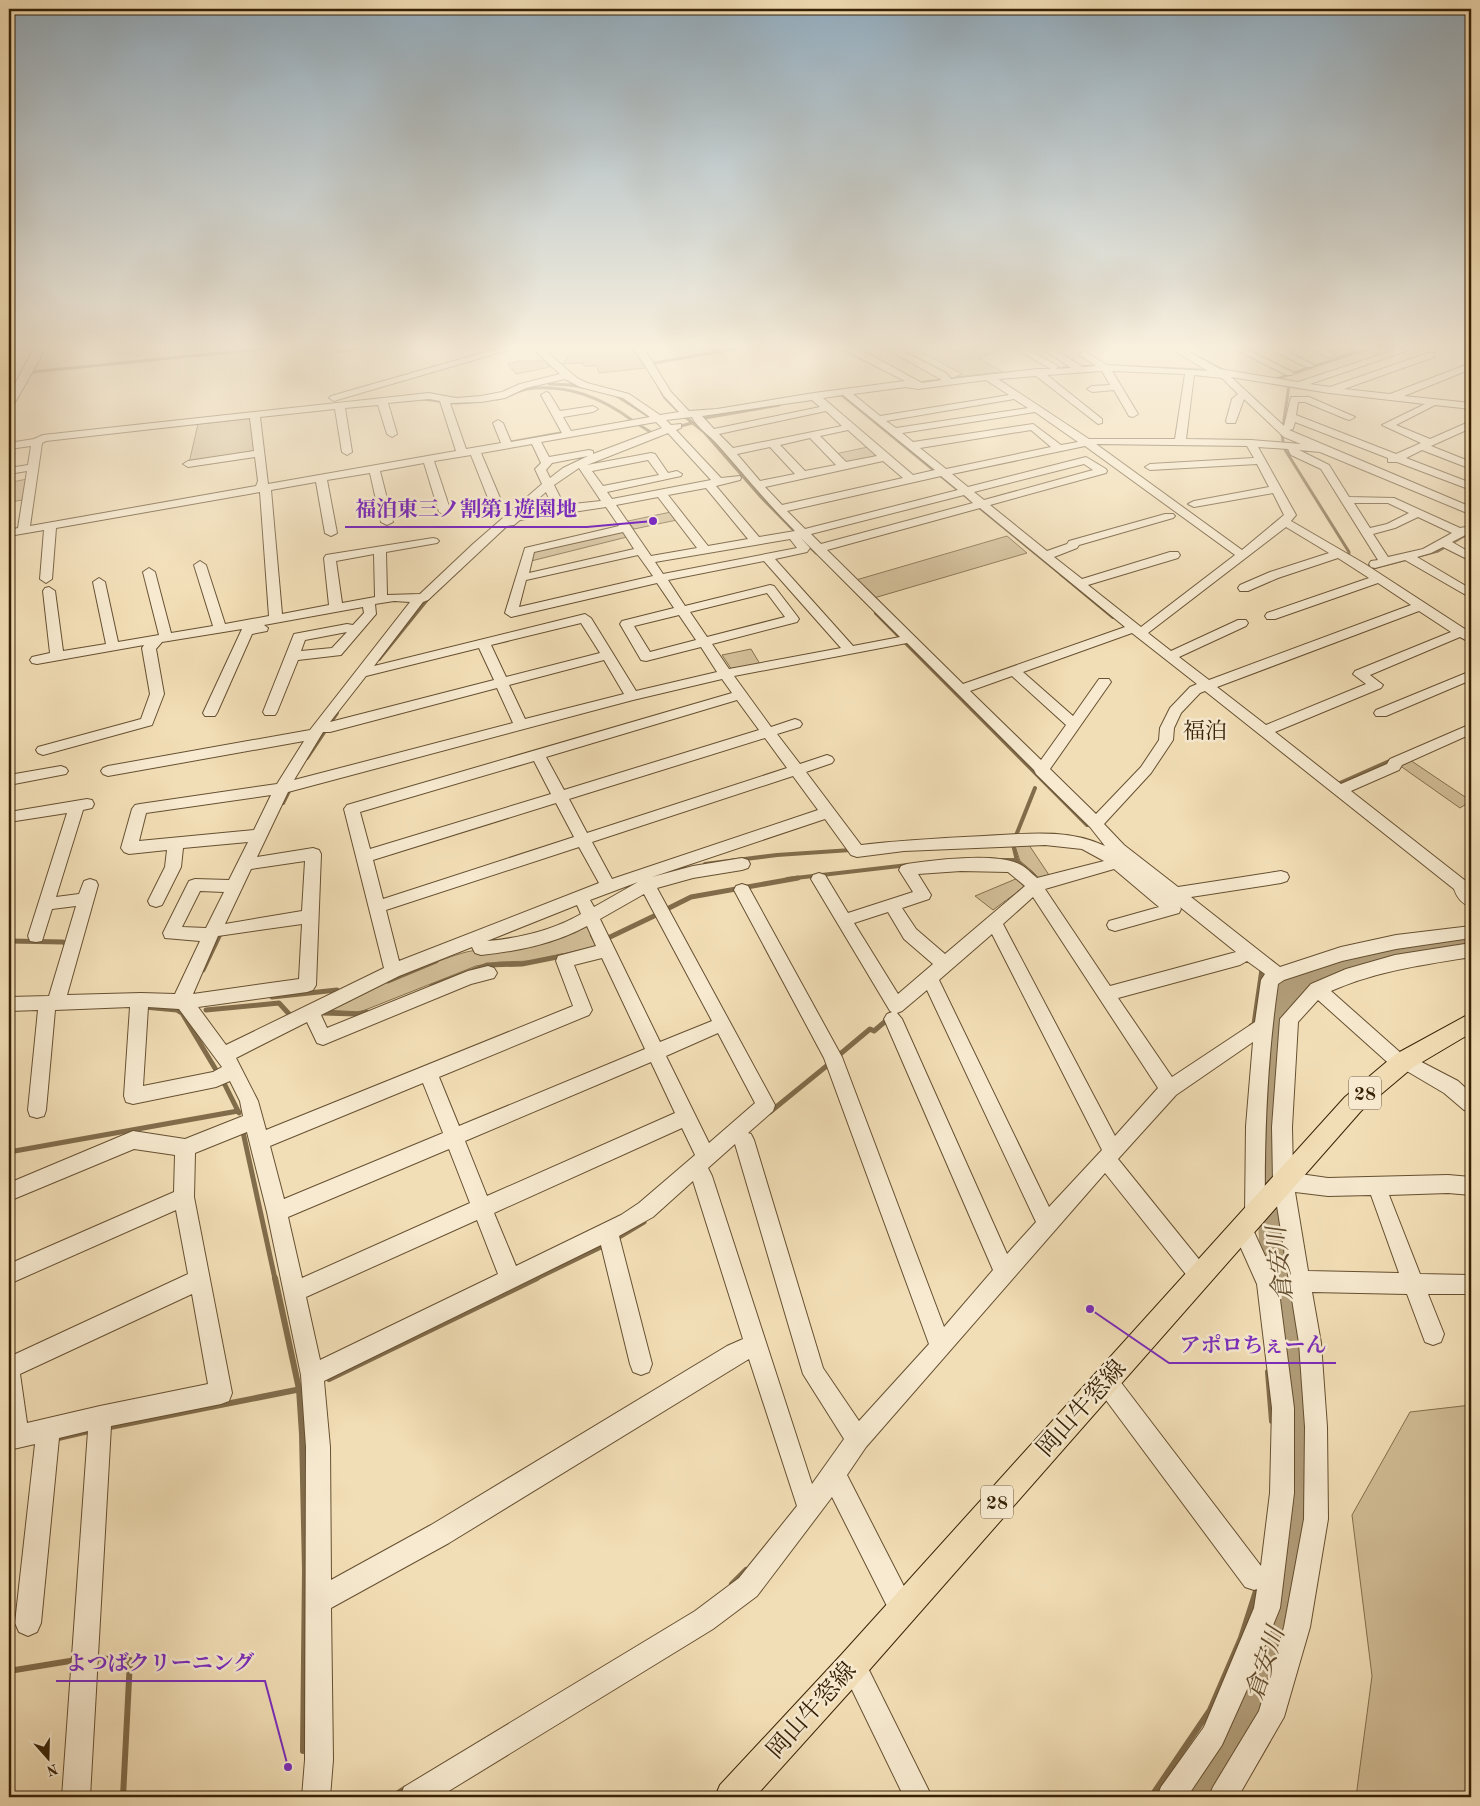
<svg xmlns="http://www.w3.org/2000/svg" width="1480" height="1806" viewBox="0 0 1480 1806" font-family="'Old Standard TT','Noto Serif JP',serif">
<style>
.green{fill:#d2be98;stroke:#84704e}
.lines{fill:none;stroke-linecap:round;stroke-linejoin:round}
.stream-far3{stroke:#816c4b;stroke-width:3}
.stream-far2{stroke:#816c4b;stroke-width:4}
.stream-far1{stroke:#816c4b;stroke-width:5}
.stream{stroke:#816c4b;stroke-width:6}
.river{fill:#b29e7a;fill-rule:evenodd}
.minor-casing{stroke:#665031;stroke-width:2}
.major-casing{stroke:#372105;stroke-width:2}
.minor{fill:#f7ead0;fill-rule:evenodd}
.major{fill:#f2deb6;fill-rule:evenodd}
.labels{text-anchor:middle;stroke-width:5;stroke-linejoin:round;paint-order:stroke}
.shield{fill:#f7ead0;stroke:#715d42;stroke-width:1}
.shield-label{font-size:19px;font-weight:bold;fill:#372105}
.quarter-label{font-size:22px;fill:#372105;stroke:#f7ead0}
.near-street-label{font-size:24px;fill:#372105;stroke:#f7ead0}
.near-water-label{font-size:25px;font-style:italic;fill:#624d2e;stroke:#f7ead0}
.leader{fill:none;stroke:#7b2cbf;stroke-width:2}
.callout-dot{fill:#7b2cbf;stroke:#f7ead0;stroke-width:2}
.callout-label{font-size:21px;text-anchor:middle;font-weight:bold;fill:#7b2cbf;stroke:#f7ead0;stroke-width:5;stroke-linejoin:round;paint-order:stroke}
</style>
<rect width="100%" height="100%" fill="#f2deb6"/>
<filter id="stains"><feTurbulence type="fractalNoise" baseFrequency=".004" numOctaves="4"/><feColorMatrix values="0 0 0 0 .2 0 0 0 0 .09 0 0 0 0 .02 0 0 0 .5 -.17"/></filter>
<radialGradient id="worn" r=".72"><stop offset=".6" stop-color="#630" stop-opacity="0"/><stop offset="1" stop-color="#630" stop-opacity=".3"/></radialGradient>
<g class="green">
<path d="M582,345H630L645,368L599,373L597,366H584L583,363L562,364L565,362L571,349Z"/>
<path d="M908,345H983L997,352L979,358L1003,372L955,377L962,374Z"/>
<path d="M519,361H545L550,367L516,374L508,364Z"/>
<path d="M253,418L257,452L189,463L198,424Z"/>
<path d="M868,447L875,453L874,457L846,463L835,454Z"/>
<path d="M11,472L12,482L27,479L23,500L9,502V473Z"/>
<path d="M671,512L677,520L634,529L628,521Z"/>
<path d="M620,532H623L627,537L527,562L532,551Z"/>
<path d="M1007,536L1027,553L874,598L856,580Z"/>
<path d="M751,649L760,664L732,670L722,655Z"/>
<path d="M1410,760L1471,801L1460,808L1399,765Z"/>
<path d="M1029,845L1049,875L1039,878L1032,871L1020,861L1015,846Z"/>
<path d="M1018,878L1024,887L993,910L975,896Z"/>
<path d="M583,925L591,927L594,934L590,935L596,946L533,961L499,962L476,966L360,1012L325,1010C345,1001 464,946 477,951Z"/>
<path d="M1471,1405V1797H1356L1372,1676L1352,1515L1410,1412Z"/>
</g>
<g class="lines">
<g class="stream-far3">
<path d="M338,345L337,352L382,345"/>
<path d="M1175,345L1223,370"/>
<path d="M1451,345L1471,351"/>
<path d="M9,352L37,346"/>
<path d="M649,364L756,345"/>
<path d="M1114,366L1202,370"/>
<path d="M1051,369L1093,366"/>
<path d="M31,372L301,345"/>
<path d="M1270,381L1378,345"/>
<path d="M924,382L1006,373"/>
<path d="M549,384L571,385"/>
<path d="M570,385L583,387"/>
<path d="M660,389L665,398L677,410"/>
<path d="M615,395L650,417"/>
<path d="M838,395H842L1063,576"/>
<path d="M9,398L14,388"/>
<path d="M423,399L455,403L472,402"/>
<path d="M497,399C508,397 516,391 527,389C565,383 603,398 633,421"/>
<path d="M683,415L704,432L761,497L816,553"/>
<path d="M705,418L779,405"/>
<path d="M638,424L655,435"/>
<path d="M677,427L692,423"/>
<path d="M1283,427L1289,385"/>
<path d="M1282,434L1284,448L1349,552L1348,560"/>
<path d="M505,443L566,432"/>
<path d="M1369,569L1438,551L1471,532"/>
</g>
<g class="stream-far2">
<path d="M1061,574L1113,617"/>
<path d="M876,613L1087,825"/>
<path d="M379,659L429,597"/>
<path d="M307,758L337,713"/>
<path d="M1340,783L1394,759"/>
<path d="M283,803L290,789"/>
<path d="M1015,838L1035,788"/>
<path d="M1013,844L1017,861L1034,876"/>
<path d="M1001,860H1017"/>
<path d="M705,864L777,855L851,850"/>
<path d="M787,879L908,865"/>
</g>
<g class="stream-far1">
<path d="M669,908L691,897L798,878"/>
<path d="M608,938L654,916"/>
<path d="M9,941L63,942L66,944V948"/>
<path d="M203,970L221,932"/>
<path d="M388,981L436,961"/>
<path d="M1281,983L1290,988"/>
<path d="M432,986L487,965L522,964L562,956"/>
<path d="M272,997L337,990"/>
<path d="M144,1007L177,1010L182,1013L225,1085L239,1113"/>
<path d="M206,1010L279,1003L290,1015"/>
<path d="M323,1013L357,1014L367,1012"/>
<path d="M1251,1026L1254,1024L1262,969"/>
<path d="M839,1055L870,1029L874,1031L888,1019"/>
<path d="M770,1112L829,1064"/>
<path d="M243,1132L275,1279"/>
<path d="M9,1152L238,1111"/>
<path d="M614,1240L644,1222"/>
<path d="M535,1279L605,1245"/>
</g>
<g class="stream">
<path d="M275,1278L299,1389L302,1434L305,1570L303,1751"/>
<path d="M1268,1372L1272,1421"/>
<path d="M329,1379L537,1278"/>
<path d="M105,1428L301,1389"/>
<path d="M54,1439L93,1430"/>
<path d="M732,1584L746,1570"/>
<path d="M93,1658L130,1660L123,1797"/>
<path d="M9,1671L76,1660"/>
<path d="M392,1797L406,1788"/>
<path d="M1151,1797L1210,1710L1241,1638L1258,1585"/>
</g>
<path class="river" d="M1471,931V951L1429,956L1350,973L1318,984L1301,995L1292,1017L1285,1120L1284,1168L1293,1267L1316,1439L1317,1506L1301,1607L1282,1685L1248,1756L1220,1797H1174L1180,1782L1218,1726L1244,1679L1263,1607L1281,1506L1280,1439L1261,1267L1254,1168L1255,1120L1264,1017L1281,980L1300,970L1348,953L1429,936Z"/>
<g class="minor-casing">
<g id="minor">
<path d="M34,345H44L40,359L14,404L9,407C9,385 28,366 34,345Z"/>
<path d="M510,345H525L337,400L334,401L329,398L331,396Z"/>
<path d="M529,345H539L577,378L587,383L629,394L660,415L679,412L664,396L632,345H642L671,392L689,411L717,409L814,393L905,381L834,345H847L867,353L922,383L942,380L879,345H891L946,373L951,379L1037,369H1051L1008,345H1020L1056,365L1058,367L1056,369L1071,368L1037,345H1048L1083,367L1096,366L1081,356L1079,354L1084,351L1107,365L1208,371L1164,345H1176L1220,369L1298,382L1410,345H1424L1310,384L1330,387L1428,353H1434V357L1344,389L1390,394L1471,363V369L1404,396L1471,403V409L1435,405L1396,425L1430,439L1471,421V428L1431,446L1471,462V469L1422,450L1406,458L1471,483V490L1397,462H1388V458L1295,422L1293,429L1289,430L1471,507V514L1467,513L1320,452L1299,450L1329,465L1349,497L1394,498L1460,528L1471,526V532L1452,542L1471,553V561L1443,547L1431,553L1417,557L1471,589V598L1405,560L1375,568L1371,567L1369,564L1371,561L1378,560L1321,469L1291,455L1288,449L1258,447L1296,515L1291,521L1365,564L1471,633V643L1460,637L1370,675L1383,685L1381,688L1275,732L1341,784L1387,764L1390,759L1471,724V734L1402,765L1399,770L1351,791L1467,882L1471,892V907C1462,904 1457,898 1454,889L1205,691L1200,693L1181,713L1174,728L1173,740L1151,773L1104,824L1124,845L1178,887L1281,871L1287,873L1289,877L1287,881L1281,883L1191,897L1280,967L1341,947L1396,935L1471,926V938L1396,949L1342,961L1284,980L1278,984C1267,1060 1264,1137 1265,1214L1262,1221L1255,1223L1249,1221L1278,1284L1294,1408V1493L1280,1608L1249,1685L1222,1745L1187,1797H1157L1161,1787L1204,1727L1254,1608L1257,1589L1254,1590L1245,1587L1097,1388L1094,1380L1097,1372L1105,1369L1113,1372L1261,1566L1270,1493L1272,1408L1257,1284L1232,1228L1235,1221L1242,1218L1248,1221L1245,1214L1246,1126L1253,1042L1176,1095L1118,1159L1206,1268L1209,1275L1206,1282L1199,1285L1192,1282L1105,1173L866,1447L847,1475L911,1600L915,1609L911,1618L902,1622L893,1618L832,1497L757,1596L713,1629L439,1797H400L404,1787L695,1611L739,1578L797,1506L749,1359L449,1543L331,1608L333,1760L330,1797H302L305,1760L306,1447L301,1375L267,1212L247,1132L195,1153L194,1197L232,1393L229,1401L221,1404L111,1426L90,1797H62L88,1431L59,1438L41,1623L37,1632L28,1636L19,1632L15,1623L35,1444L9,1450V1357L188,1274L176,1210L9,1284V1264L174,1192L175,1155L134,1149L9,1201V1183L133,1131L185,1139L243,1116L240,1101L230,1081L216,1087L133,1104L126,1102L124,1096L130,1007L55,1010L46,1110L44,1116L37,1118L30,1116L28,1110L38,1010L9,1011V997L49,996L76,906L52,909L42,941L36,942L30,941L28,936L67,813L9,822V812L87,799L92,800L94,804L92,808L83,810L56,897L79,894L84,881L90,879L96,881L98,885L67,995L141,993L175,994L200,941L165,938L163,933L189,881L195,879L229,880L248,842L183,848L181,867L162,905L156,907L150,905L148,901L165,867L167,850L129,854L124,852L121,848L132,809L135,805L140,804L277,784L304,741L108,776L103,774L101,771L103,768L108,766L310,730L410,602L394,601L375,604L376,614L341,655L298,660L277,712L275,715H265L263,712L294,634L347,624L353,625L364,613L363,607L264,625L268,628L267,631L252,634L217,713L215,716H205L203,713L242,629L162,642L156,649L164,694L152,725L43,755L38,753L36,750L38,747L141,719L150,694L142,648L144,645L37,664L32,663L30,660L32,657L50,653L43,591L45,588L49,587L55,591L63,651L106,644L93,582L99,578L105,582L118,642L159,635L143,572L149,568L155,572L171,633L213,626L194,565L200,561L206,565L225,624L269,616L260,492L56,528L52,579L46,583L40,579L44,530L9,536V530L18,528L27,471L9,474V468L28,465L31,446L9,449V443L34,439L43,435L429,393L456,398L481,396L502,392L520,384L560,374ZM1102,371L1110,385L1092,386L1087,389L1092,392L1114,390L1129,416L1133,417L1138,414L1112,371L1185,374L1175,439H1089L998,379L1036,376L1098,424L1102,423V419L1047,375ZM1194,375L1222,378L1238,394L1232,399L1226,421L1227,423H1235L1236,421L1244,399L1284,437L1301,444L1251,440L1186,439ZM1231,377L1329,393L1425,404L1382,425L1421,443L1396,454L1296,415L1298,402H1305L1346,419L1350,420L1355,417L1309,397H1291L1284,426ZM565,379L580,387L623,398L650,417L571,431L563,417L593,412L598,409L593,406L560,411L549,393L546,392L541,395L562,433L511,442L503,423L498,420L493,423L501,443L466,449L450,403L481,402L505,398L526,388ZM986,380L1009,395L880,416L853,394L906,387L918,389ZM843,395L935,470L913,475L823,398ZM429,399L440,401L456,451L268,484L260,417L335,409L342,452L347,455L352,452L345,408L378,405L387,434L392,437L397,434L388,403ZM1014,399L1028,408L896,428L886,421ZM812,400L820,407L714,429L702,416ZM826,411L842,426L733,448L719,434ZM1035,412L1078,442L1061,445L1033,424L913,442L902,433ZM692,417C697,428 710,435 718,445C744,474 767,503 795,531L759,537L716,486L740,480L741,478L740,476L721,478L676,430L681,428V424L671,425L666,420ZM250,418L254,451L188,461L183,464L188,467L255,457L258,481L256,486L30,526L42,443L46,441ZM656,422L662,428L593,454V451L589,450L549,457L541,442ZM848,430L877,456L846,462L820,436ZM1031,430L1051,447L946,469L920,448ZM668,433L711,480L612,499L607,492L681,476L682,474L677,471L668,473L655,454L651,453L587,465ZM810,438L836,465L805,471L780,445ZM532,444L541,463L535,469L542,484L473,544L420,594L387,595L386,552L437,543L439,541L437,539L433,538L326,555L324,558L329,605L282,614L271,490L316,482L325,533L331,536L337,533L327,480L370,473L381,522L387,525L393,522L380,471L424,463L439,512L445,515L451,512L434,461L471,455L488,498L494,501L500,498L481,453ZM1096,444L1247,446L1254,458L1150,464L1145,467L1150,470L1257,464L1269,487L1194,501L1188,504L1194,507L1273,493L1284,515L1242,550ZM1085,446L1235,555L1141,627L1088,585L1178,558L1180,555L1178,552H1170L1082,579L1054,557L1077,548L1079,545L1173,518L1175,516L1173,514H1165L1069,541L1067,544L1047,551L990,505L1106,473L1107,471L1106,469L1086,457L968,487L952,474ZM770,447L795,474L760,481L737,454ZM588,456L563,468L550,478L546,470L552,463ZM648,460L659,475L603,486L592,471ZM883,461L903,478L782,505L765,487ZM1084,464L1093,470L984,500L974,492ZM579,468L601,501L564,505L554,485ZM941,476L958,490L805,529L787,511ZM706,488L748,539L708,546L668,495ZM546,492L553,507L522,512ZM964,495L973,503L821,544L811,534ZM658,497L697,548L651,556L616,505ZM1354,503H1388L1409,513L1387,524L1370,528ZM606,507L619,526L525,548L505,613L511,617L657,583L674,608L622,621L620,624L641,660L646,661L701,647L717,672L636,691L591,618L585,614L374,666L423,602L428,600L507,526L514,525L520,520ZM980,508L1125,627L963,684L827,550ZM1418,517L1452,533L1423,549L1388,557L1373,534L1395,528ZM1286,527L1329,553L1270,572L1240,585L1238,588L1240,591H1248L1278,578L1338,558L1369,578L1267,613L1265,616L1267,619H1275L1378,583L1411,605L1209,680L1179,657L1246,626L1248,623L1246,620H1238L1171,651L1148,633ZM623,532L634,549L529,573L534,552ZM800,537L900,637L853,646L775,559L807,552L810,548ZM790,539L797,548L663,574L655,562ZM374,554L375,597L342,603L336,561ZM638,555L653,576L519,607L526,580ZM764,561L841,648L729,669L712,644L797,622L799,619L797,616L774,586L770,585L685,606L668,580ZM767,593L785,617L707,637L690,612ZM1419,611L1451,632L1355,671L1353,674L1366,684L1266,725L1217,687ZM679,615L696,640L650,652L634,626ZM581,623L600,653L506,677L491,645ZM347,632L332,648L301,651L305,640ZM1132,633L1197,684L1190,687L1170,708L1160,728L1159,740L1141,767L1096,814L1050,769L1111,682L1109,679H1099L1073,716L1023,672ZM907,643L1034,770L1036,774L1090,827L1105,846C1068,828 1024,834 984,836C943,838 902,840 861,845L806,772L832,763L834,760L832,757L827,755L800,764L777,734L800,727L802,724L800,721L795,719L771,727L734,676ZM479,648L494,680L330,722L366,676ZM604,660L624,694L525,719L509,685ZM1012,676L1066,725L1041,760L970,691ZM722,679L732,693L347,805L344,809L384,968L226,1045L198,1007L307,992L313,990L316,985L321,854L319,850L313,848L257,857L288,792L633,700ZM497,688L513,723L294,780L323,732H330ZM737,700L759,730L564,790L546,757ZM765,738L787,768L587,833L569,799ZM534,761L551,794L370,849L360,812ZM793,776L818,810L612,879L592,842ZM271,795L254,830L139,841L146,813ZM556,803L574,837L383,899L373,860ZM825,819L851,855L857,857L904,851L1045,845L1082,849L1104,861L1037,878C1031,873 1026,867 1019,864C994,852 934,860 907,864L901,866L899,870L913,892L848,913L825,875L819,873L813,875L811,879L890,1011L892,1012L887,1014L884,1019L993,1270L944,1327L842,1057L748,886L742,884L736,886L734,890L824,1058L929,1344L859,1421L823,1368L754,1140L751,1134L748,1133L773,1111L775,1105L657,888L693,878L742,870L748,868L750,864L748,860L742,858L693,866L652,877ZM579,847L599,883L399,961L386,910ZM305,861L302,911L225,924L251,869ZM1114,869L1159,907L1109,921L1107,925L1109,929L1115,931L1179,913L1181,909L1180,907L1236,952L1110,986L1045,889ZM961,871L1008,872L1025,886L945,954L916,929L902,908L929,899L931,895L918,874ZM638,882L594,907L590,900ZM200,891L224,892L206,928L182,927ZM644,894L712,1021L660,1042L600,919ZM1033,897L1158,1088L1115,1136L1003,924ZM577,905L581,914C551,931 520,938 487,941ZM888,912L904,939L933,964L898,994L854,923ZM302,924L299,979L193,994L218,936ZM587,926L596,946L558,956L556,961L573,1006L266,1130L258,1101L236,1058L307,1022L317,1043L323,1045L471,984L494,978L497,973L494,968L488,966L468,971L327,1028L321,1015L399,976L472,947L475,953L481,955C518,951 554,944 587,926ZM992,934L1102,1150L1049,1207L939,980ZM602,958L645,1049L459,1126L439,1077L589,1015L592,1010L574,965ZM1247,961L1265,974L1261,980L1255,1022L1172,1077L1118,998L1240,965ZM927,990L1036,1222L1007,1254L902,1019L897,1013L902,1011ZM148,1007L179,1009L222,1067L213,1072L143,1086ZM718,1033L755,1103L709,1143L666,1056ZM651,1062L675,1113L487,1196L465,1141ZM423,1083L443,1133L284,1199L270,1146ZM682,1128L695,1155L639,1203L621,1215L516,1266L494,1213ZM735,1144L803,1374L844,1439L812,1484L712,1176L708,1168ZM449,1149L470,1203L302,1278L288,1217ZM693,1181L743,1339L727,1346L431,1525L331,1580L330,1447L324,1381L601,1245L630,1364L633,1372L641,1375L649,1372L652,1364L619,1236L653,1217ZM477,1220L498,1274L320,1360L306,1297ZM192,1294L208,1384L100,1406L27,1423L20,1374Z"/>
<path d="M1227,345H1239L1294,373L1292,375H1286Z"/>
<path d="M1262,345H1274L1314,365L1312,367H1306Z"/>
<path d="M1303,345H1315L1335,355L1330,358L1327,357Z"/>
<path d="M1344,345H1376L1358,352Z"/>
<path d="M1471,671V680L1386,716H1376L1374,713L1376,710Z"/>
<path d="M61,766L66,768L68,771L66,774L9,785V775Z"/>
<path d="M1471,943V957C1422,965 1377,971 1331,991L1402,1054L1410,1056L1458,1081L1471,1093V1112L1464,1110L1444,1093L1405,1070L1401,1072L1395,1069L1318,1000L1298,1022L1292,1127L1293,1173L1328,1178L1448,1175L1471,1177V1195L1448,1193L1389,1195L1420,1274L1468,1275L1471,1276V1294H1428L1444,1334L1441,1342L1433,1345L1425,1342L1407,1294L1312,1292L1321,1343L1327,1427L1328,1519L1310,1627L1284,1717L1238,1797H1209L1213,1787L1259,1711L1284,1627L1304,1519L1305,1427L1299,1343L1273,1181L1272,1127L1280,1019L1311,984L1346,969L1395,955ZM1295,1192L1328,1196L1371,1195L1399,1273L1308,1271Z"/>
<path d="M853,1652L862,1656L932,1797H904L840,1665L844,1656Z"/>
</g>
</g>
<g class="major-casing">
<path id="major" d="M1471,1013V1033L1412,1068L1361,1111L864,1676L755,1797H715L720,1785L842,1654L1345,1097L1396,1054Z"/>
</g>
<use href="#minor" class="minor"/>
<use href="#major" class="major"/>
</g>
<linearGradient id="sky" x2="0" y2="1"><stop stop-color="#92abbc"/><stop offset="0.58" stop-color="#f9f0de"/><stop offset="1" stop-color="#f9f0de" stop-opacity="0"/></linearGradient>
<rect width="1480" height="598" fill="url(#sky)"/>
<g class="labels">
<g class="shield">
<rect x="1349" y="1076.5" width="32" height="33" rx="4"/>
<rect x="981" y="1485.5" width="32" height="33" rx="4"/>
</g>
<g class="shield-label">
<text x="1365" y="1100">28</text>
<text x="997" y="1509">28</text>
</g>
<g class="quarter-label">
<text x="1205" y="738">福泊</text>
</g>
<g class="near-street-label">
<text transform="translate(1081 1408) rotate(-48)" y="8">岡山牛窓線</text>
<text transform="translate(811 1710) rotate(-48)" y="8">岡山牛窓線</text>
</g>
<g class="near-water-label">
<text transform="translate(1279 1264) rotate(-96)" y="9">倉安川</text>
<text transform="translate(1264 1663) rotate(-72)" y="9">倉安川</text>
</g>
</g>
<path class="leader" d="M653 521L587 527H345M1090 1309L1169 1363H1336M288 1767L265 1681H56"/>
<g class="callout-dot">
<circle cx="653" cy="521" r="5"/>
<circle cx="1090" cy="1309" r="5"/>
<circle cx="288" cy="1767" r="5"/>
</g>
<g class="callout-label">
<text x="466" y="516">福泊東三ノ割第1遊園地</text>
<text x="1253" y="1352">アポロちぇーん</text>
<text x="160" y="1670">よつばクリーニング</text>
</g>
<rect width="1480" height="1806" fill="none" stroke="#f2deb6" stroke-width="30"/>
<rect x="10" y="10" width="1460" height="1786" fill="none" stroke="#372105" stroke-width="2.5"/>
<rect x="15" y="15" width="1450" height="1776" fill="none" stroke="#372105"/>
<g transform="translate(48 1758) rotate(160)" stroke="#f7ead0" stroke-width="4" paint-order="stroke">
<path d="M0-4L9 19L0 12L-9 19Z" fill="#372105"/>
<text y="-8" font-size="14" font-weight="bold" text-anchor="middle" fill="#372105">N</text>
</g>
<rect width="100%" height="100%" filter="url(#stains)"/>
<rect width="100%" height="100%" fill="url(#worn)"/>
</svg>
